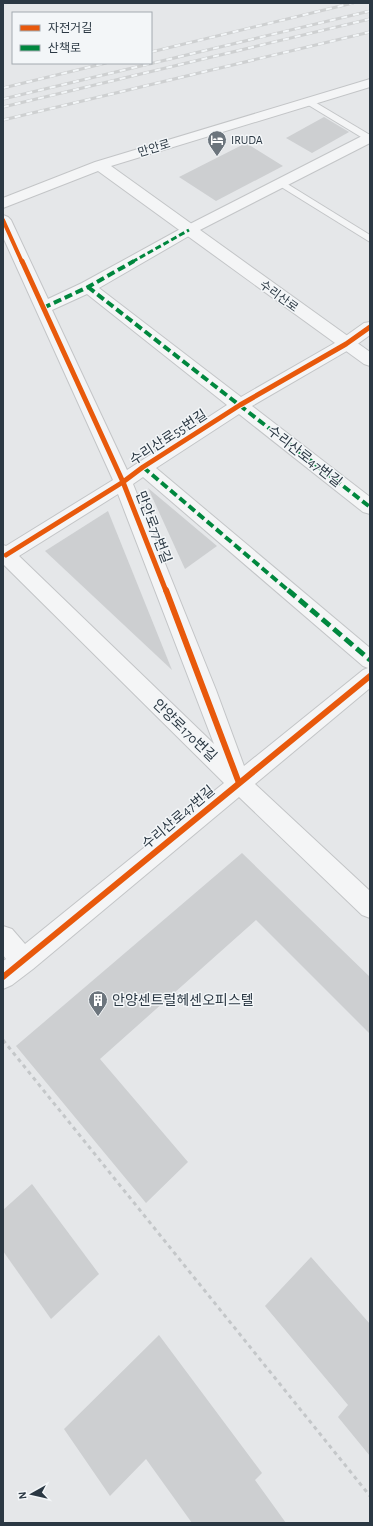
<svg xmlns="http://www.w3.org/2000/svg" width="373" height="1526" viewBox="0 0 373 1526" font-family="'Alegreya Sans','Noto Sans KR',sans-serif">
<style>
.building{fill:#cdcfd1}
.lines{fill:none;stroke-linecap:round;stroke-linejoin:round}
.service-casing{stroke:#c3c5c7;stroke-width:2}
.minor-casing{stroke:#c3c5c7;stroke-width:2}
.tertiary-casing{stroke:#c3c5c7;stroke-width:2}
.path{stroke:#c4c7c9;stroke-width:3;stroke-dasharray:4 4;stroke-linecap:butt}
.service{fill:#f4f5f6;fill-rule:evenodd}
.minor{fill:#f4f5f6;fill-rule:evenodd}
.tertiary{fill:#f4f5f6;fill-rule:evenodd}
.rail-casing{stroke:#ced0d1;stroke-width:3}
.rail{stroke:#f3f6f8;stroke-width:2;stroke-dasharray:6;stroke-linecap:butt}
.quiet-far2{stroke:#00873e;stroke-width:3;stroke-dasharray:6 3;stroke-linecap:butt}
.quiet-far1{stroke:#00873e;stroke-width:4;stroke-dasharray:8 4;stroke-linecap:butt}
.quiet{stroke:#00873e;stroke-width:5;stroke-dasharray:10 5;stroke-linecap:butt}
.cycleway-far2-casing{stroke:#f3f6f8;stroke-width:5.5}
.cycleway-far1-casing{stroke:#f3f6f8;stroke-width:7}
.cycleway-casing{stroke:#f3f6f8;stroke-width:8}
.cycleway-far2{stroke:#e8590c;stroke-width:4}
.cycleway-far1{stroke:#e8590c;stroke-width:5}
.cycleway{stroke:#e8590c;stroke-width:6}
.labels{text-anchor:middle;stroke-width:3;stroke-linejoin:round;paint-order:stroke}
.far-poi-label{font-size:12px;fill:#2b3843;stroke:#f3f6f8;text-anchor:start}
.far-street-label{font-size:12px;fill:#2b3843;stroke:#f3f6f8}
.street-label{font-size:14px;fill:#2b3843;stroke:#f3f6f8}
.poi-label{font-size:14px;fill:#2b3843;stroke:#f3f6f8;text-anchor:start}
</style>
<rect width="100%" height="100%" fill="#e5e7e9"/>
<g class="building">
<path d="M324,117L349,132L312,153L286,138Z"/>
<path d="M246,143L283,166L216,201L179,177Z"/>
<path d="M148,488L217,546L185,569Z"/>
<path d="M108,511L172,670L45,551Z"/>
<path d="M242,853L370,977V1034L256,920L100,1059L188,1162L146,1203L16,1046Z"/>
<path d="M32,1184L99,1274L51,1319L3,1251V1210Z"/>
<path d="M311,1257L370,1324V1456L338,1417L348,1405L265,1306Z"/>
<path d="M159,1335L262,1473L255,1480L286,1523H192L146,1459L110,1496L64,1429Z"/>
</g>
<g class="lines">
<g class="service-casing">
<g id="service">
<path d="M308,98L370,135V140H366L305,103L304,101Z"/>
<path d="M281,180L370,235V242L278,185V181Z"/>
</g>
</g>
<g class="minor-casing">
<path id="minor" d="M370,134V143L194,233L99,288L241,397L340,340L364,323L370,322V335L352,348L252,406L370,497V514L363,512L239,414L156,468L370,648V688L255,784L370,891V918L362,915L239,797L33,969L12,985L3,989V961L6,959L3,955V926L12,929L25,944L224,783L3,564V545L6,546L113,480L3,237V215L8,217L11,220L48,299L82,283L184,227L364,135ZM87,294L227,405L127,470L52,310ZM143,477L363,666L368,668L363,670L244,766L216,690L133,484ZM118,494L214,744L19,556Z"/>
</g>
<g class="tertiary-casing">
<path id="tertiary" d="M370,79V87L111,166L370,352V366L364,364L98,171L3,208V198L95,162Z"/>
</g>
<path class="path" d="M3,1040L370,1496"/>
<use href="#service" class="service"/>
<use href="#minor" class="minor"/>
<use href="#tertiary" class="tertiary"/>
<g class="rail-casing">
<g id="rail">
<path d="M151,52L353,3"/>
<path d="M3,88L106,63"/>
<path d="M3,99L370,11"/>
<path d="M3,107L370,19"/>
<path d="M3,120L370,32"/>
</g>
</g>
<use href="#rail" class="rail"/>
<path class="quiet-far2" d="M132,262L189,230"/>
<g class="quiet-far1">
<path d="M88,287L370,507"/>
<path d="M43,308L88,287L134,261"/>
<path d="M143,467L289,591"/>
</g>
<path class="quiet" d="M288,590L370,660"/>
<g class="cycleway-far2-casing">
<path id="cycleway-far2" d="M3,220L22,262"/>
</g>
<g class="cycleway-far1-casing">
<g id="cycleway-far1">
<path d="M22,261L123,482L166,591"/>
<path d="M6,555L123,482L143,467L240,405L346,344L370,327"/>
</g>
</g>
<g class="cycleway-casing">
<g id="cycleway">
<path d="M166,590L239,783"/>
<path d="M3,977L370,676"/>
</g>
</g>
<use href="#cycleway-far2" class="cycleway-far2"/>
<use href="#cycleway-far1" class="cycleway-far1"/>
<use href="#cycleway" class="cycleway"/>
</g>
<defs>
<g id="hotel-pin" transform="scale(1)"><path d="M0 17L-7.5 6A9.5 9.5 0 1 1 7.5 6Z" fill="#6c757d" stroke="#f3f6f8"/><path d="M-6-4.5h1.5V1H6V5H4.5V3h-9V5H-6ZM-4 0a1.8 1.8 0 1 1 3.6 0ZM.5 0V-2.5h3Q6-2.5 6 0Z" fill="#fff"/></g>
<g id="building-pin" transform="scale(1)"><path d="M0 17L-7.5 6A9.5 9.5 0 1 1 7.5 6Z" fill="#6c757d" stroke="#f3f6f8"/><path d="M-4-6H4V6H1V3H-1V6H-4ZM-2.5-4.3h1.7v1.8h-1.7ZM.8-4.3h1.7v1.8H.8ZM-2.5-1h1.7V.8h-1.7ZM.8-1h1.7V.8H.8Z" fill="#fff"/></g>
</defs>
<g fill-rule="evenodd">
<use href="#hotel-pin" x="217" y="140"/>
<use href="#building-pin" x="98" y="1000"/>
</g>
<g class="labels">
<g class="far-poi-label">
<text x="231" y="144">IRUDA</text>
</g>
<g class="far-street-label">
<text transform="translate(154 148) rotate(-17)" y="4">만안로</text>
<text transform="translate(279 296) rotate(36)" y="4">수리산로</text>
</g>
<g class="street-label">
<text transform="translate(168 437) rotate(-33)" y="5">수리산로55번길</text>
<text transform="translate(305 456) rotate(38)" y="5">수리산로47번길</text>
<text transform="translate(154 527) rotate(69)" y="5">만안로77번길</text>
<text transform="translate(185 730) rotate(44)" y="5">안양로170번길</text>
<text transform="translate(178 817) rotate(-40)" y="5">수리산로47번길</text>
</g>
<g class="poi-label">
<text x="112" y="1005">안양센트럴헤센오피스텔</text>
</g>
</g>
<rect width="373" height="1526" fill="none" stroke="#2b3843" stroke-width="8"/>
<rect x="12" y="12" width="140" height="52" fill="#f3f6f8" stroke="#a3aab0"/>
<rect x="20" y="25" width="20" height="6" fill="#e8590c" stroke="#a3aab0"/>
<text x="48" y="32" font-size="12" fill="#2b3843">자전거길</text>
<rect x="20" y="45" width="20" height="6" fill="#00873e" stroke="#a3aab0"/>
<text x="48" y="52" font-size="12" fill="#2b3843">산책로</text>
<g transform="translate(32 1494) rotate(262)" stroke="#f3f6f8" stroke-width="3" paint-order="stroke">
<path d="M0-3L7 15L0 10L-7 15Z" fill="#2b3843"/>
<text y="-6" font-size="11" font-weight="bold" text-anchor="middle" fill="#2b3843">N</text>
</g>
</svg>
